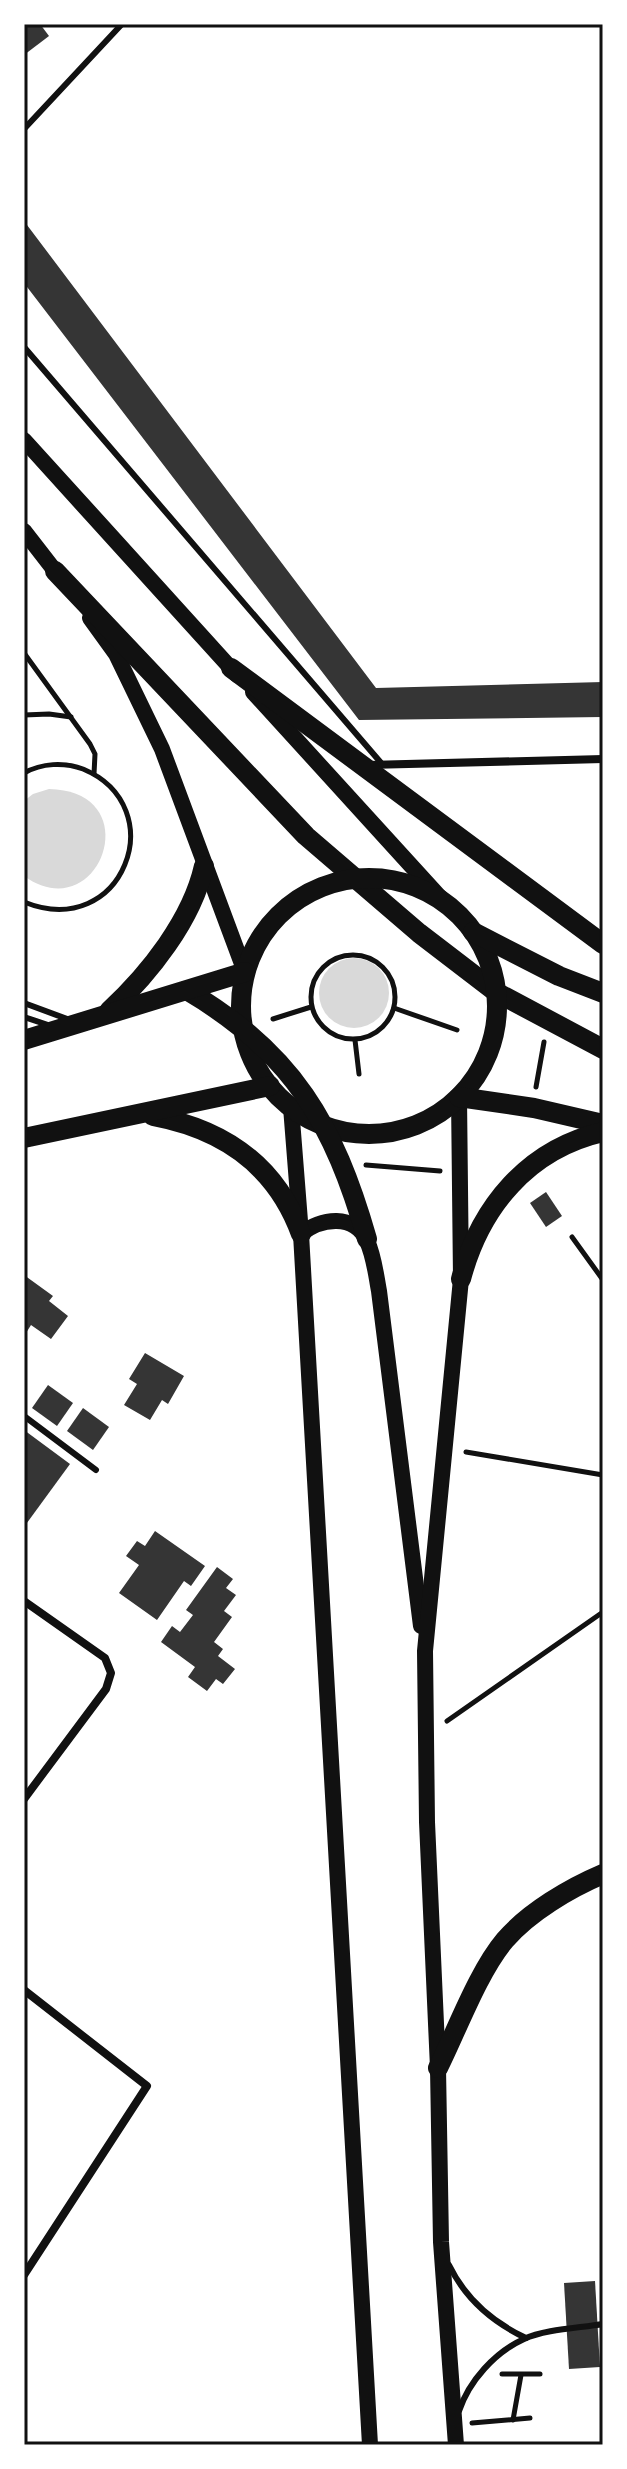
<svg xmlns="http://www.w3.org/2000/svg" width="627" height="2469" viewBox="0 0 627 2469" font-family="'PT Sans',sans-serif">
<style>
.water{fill:#d9d9d9}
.building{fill:#353535}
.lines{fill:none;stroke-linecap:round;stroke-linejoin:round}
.path{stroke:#111;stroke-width:5}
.service{stroke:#111;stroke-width:6}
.minor{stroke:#111;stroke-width:8}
.secondary{stroke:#111;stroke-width:16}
.primary{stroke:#111;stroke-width:20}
.neatline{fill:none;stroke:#111;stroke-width:3}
</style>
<rect width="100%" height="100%" fill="#fff"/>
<g class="water">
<path d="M49,789C150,791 99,930 24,876V801L33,794Z"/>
<circle cx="354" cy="993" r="35"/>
</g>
<g class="building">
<path d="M24,24H40L49,36L24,55Z"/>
<path d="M24,221L376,688L603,682V717L359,720L24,283Z"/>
<path d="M546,1192L562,1216L546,1227L530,1203Z"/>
<path d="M24,1275L53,1296L49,1301L68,1316L51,1339L31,1325L26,1333L24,1331Z"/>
<path d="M145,1353L184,1376L168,1404L162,1400L150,1420L124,1405L137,1384L129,1379Z"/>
<path d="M48,1385L73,1403L57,1426L32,1408Z"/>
<path d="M83,1408L109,1427L93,1450L67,1431Z"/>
<path d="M24,1430L70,1464L24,1527Z"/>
<path d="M155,1531L205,1566L191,1586L184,1581L157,1620L119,1593L139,1565L126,1556L137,1541L145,1546Z"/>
<path d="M217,1567L233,1579L226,1588L236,1595L224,1611L232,1617L214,1642L223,1649L218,1656L235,1669L223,1684L216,1679L207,1691L188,1677L195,1667L161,1642L172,1626L180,1632L193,1615L186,1610Z"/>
<path d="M595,2281L600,2367L569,2369L564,2283Z"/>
</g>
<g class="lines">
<g class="path">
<path d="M24,653L90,744L95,754L94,774"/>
<path d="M24,715L49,714L71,717"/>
<path d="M24,773C42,763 64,762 83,769C174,807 123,942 24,902"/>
<circle cx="353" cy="997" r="42"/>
<path d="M394,1008L457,1030"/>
<path d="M273,1019L311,1007"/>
<path d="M355,1040L359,1074"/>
<path d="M536,1087L544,1042"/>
<path d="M366,1165L440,1171"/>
<path d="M572,1237L603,1280"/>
<path d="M466,1452L603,1475"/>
<path d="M447,1721L603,1612"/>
<path d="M502,2374H540"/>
<path d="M513,2420L521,2375"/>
<path d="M472,2423L530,2418"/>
</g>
<g class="service">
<path d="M24,129L122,24"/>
<path d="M24,347L382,764"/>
<path d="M24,1003L70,1020"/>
<path d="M24,1017L51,1026"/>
<path d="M24,1416L96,1470"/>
<path d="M449,2265C465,2298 492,2322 526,2338"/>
<path d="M459,2411C469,2381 495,2352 524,2339C545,2329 580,2328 603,2324"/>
</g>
<g class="minor">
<path d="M368,765L603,759"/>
<path d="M24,1601L105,1658L111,1673L106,1689L24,1799"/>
<path d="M24,1990L147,2086L24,2275"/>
</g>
<g class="secondary">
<path d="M24,440L237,675"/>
<path d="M24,531L62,580"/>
<path d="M90,618L116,654L162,749L245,972"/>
<path d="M253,692L446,904"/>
<path d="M291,1107L301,1234L370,2445"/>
<path d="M301,1234C320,1218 355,1213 367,1241C374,1256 376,1275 379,1291L421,1626"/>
<path d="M456,2445L441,2242L438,2068L427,1822L425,1651L461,1279L459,1097"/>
</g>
<g class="primary">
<path d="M55,571L306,836L419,933L496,992L603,1049"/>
<path d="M231,668L603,944"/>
<circle cx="369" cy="1006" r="128"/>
<path d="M473,932L559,976L603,993"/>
<path d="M188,991C293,1053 334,1124 367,1239"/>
<path d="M109,1011C149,974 192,920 204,866"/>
<path d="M24,1040L245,972"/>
<path d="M459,1097L534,1108L603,1124"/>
<path d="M153,1116C223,1129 276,1165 301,1234"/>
<path d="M24,1138L270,1086"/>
<path d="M461,1279C480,1207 528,1149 603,1132"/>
<path d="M438,2068C457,2030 478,1972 505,1940C529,1912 570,1888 603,1874"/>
</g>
</g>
<rect width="627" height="2469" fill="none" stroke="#ffffff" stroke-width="52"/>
<rect x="26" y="26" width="575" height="2417" class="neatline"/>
</svg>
